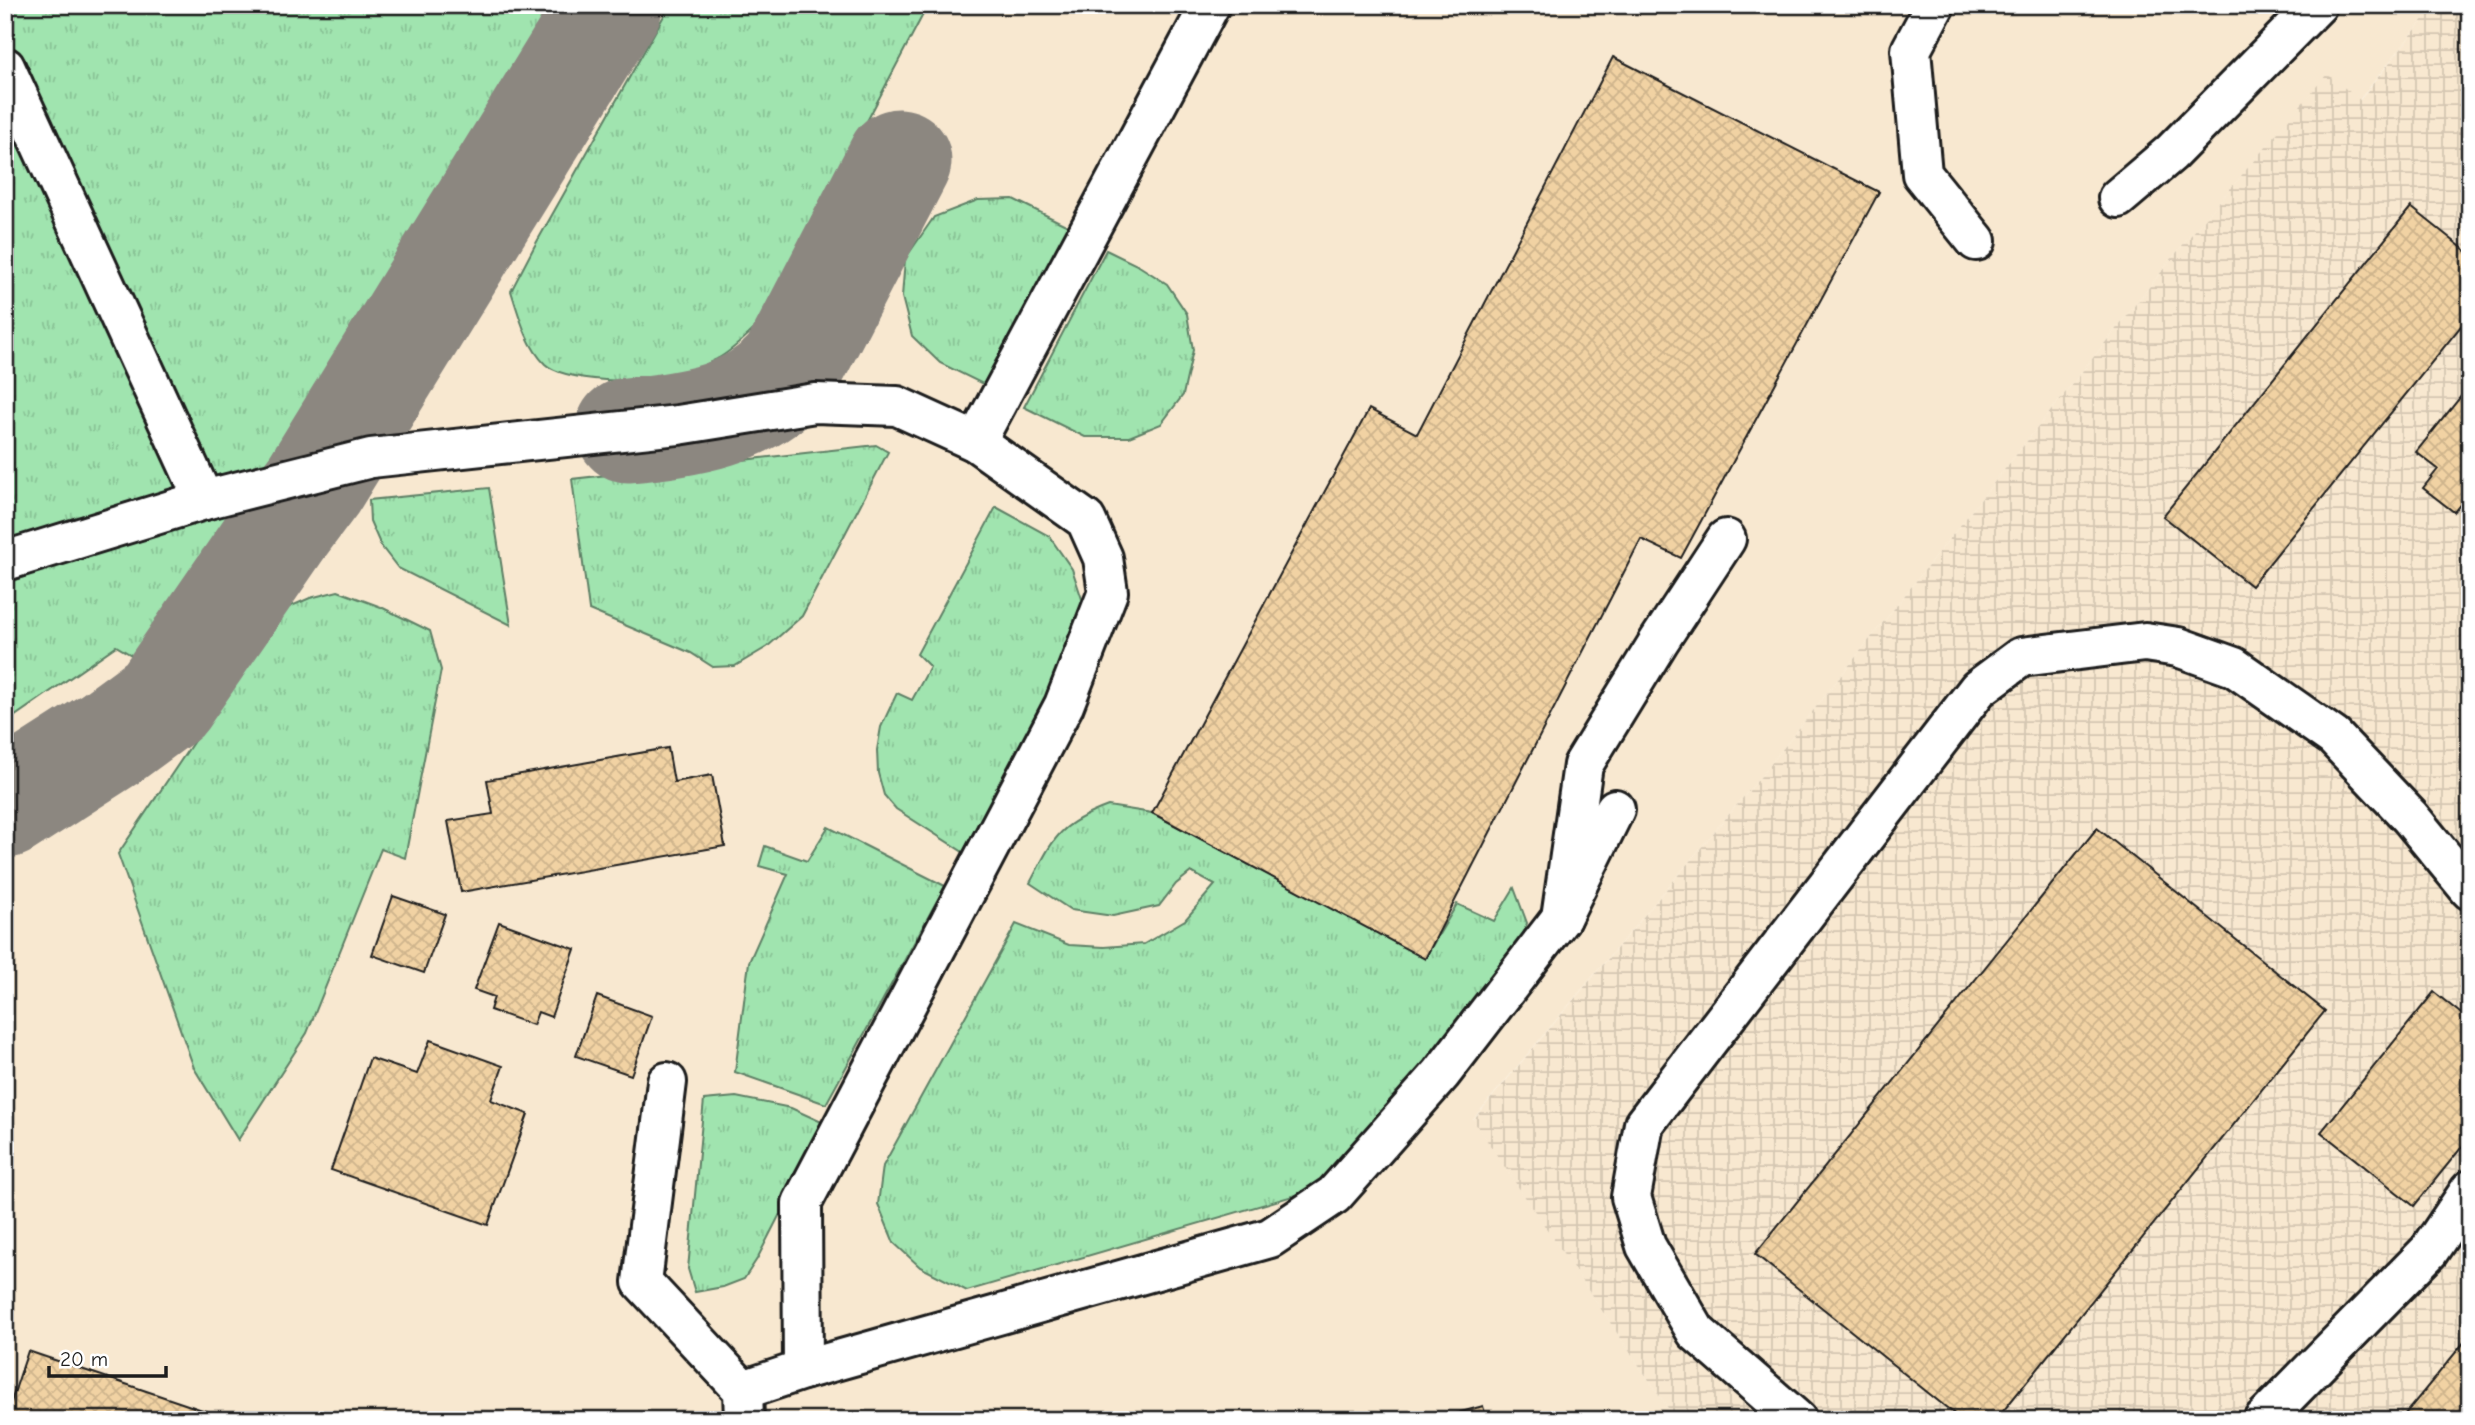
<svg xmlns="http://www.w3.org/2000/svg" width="2475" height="1425" viewBox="0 0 2475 1425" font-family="'Comic Neue',sans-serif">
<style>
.built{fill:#f8e8d0}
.industrial{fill:url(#industrial-grid)}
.grass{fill:url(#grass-tufts);stroke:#5e8066;stroke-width:2}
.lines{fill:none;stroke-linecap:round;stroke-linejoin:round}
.taxiway{stroke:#8c8780;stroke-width:105}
.building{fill:url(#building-cross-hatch);stroke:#1c1c1c;stroke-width:2}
.minor-casing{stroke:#1c1c1c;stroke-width:44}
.minor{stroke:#fff;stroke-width:38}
</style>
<defs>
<pattern id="industrial-grid" width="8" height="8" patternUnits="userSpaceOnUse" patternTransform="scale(1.75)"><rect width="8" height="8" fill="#f8e8d0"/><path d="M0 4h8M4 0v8" fill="none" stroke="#d4c6b2"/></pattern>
<pattern id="grass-tufts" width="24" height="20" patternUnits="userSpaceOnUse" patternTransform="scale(1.75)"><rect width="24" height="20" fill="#a0e4af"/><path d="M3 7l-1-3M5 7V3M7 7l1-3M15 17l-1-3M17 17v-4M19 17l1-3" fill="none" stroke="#89c396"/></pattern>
<pattern id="building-cross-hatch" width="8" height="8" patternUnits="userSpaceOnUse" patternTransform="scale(1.75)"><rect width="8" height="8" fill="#f1d2a3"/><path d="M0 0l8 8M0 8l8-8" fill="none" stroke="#ceb48c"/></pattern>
</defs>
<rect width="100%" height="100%" fill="#fbf2e3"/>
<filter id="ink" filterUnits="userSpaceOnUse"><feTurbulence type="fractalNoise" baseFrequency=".0143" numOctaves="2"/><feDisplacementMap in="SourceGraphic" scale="14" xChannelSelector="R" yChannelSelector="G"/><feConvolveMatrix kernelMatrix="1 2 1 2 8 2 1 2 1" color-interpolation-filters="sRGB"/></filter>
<g filter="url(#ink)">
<path class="built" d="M5,5H2435L2359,100L2327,75L2181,247L1762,775L1473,1119L1676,1420H5Z"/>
<path class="industrial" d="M2435,5H2470V1420H1676L1473,1120L1762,775L2181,247L2327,74L2360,100Z"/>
<g class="grass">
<path d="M5,5H565L280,467L5,546Z"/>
<path d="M670,5H928L761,323C747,335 732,352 715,360C702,367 684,375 670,378C644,384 564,382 545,364C526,345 519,315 511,291L534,247Z"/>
<path d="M1013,199L1076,230L995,390L940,363L912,336L902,297L905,259L934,217L978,200Z"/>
<path d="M1106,250L1139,266L1167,284L1187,314L1193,350L1183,395L1161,424L1129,437H1085L1024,407Z"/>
<path d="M876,445L888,452L802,616L767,647L735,666L713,667L691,653L589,610L572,479Z"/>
<path d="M489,488L511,625L398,568L381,546L370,521L369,500Z"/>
<path d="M224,507L245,515L138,659L116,646L5,723V572Z"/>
<path d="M996,507L1049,536L1072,569L1084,605L1079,638L963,852L896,809L884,795L878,773L877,750L881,727L897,693L912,700L930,667L917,654Z"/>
<path d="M338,591L381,607L430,631L441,670L405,858L381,849L307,1033L238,1140L194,1068L118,854L282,610L310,598Z"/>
<path d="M1108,806L1152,813L1425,958L1457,904L1494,921L1514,888L1527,923L1514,959L1341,1182L967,1291L920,1267L894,1243L878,1204L883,1166L1016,924L1069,945L1104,947L1144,944L1185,920L1215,885L1191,872L1176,884L1159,906L1113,916L1071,910L1030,883C1054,838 1057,825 1108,806Z"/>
<path d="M828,827L945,886L826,1104L735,1072L749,962L788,874L759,866L765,846L807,861Z"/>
<path d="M736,1097L791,1108L826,1124L757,1259L744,1279L723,1287L695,1292L688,1269L704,1100Z"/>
</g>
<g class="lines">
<g class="taxiway">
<path d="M628,430C688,424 751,416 792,367L899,161"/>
<path d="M5,806L111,738L164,699L282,527L314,484L610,5"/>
</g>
</g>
<g class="building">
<path d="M1613,57L1879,192L1681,558L1641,539L1425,959L1152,813L1369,409L1417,434Z"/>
<path d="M2411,207L2470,254V315L2251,586L2163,516Z"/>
<path d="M2470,385V500L2466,497L2454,512L2423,488L2438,469L2416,452Z"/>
<path d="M668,748L674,782L712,775L725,846L461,892L448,821L493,814L487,780Z"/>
<path d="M2097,828L2325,1011L1996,1420H1962L1755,1254Z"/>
<path d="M393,896L445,914L424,973L372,955Z"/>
<path d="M499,922L575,949L551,1017L538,1012L533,1025L490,1010L494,997L474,990Z"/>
<path d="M2434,992L2470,1021V1137L2414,1206L2321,1132Z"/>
<path d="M597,996L652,1016L631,1075L576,1056Z"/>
<path d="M430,1040L503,1066L491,1100L528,1114L488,1225L331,1170L370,1058L417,1074Z"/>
<path d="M2470,1335V1420H2400Z"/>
<path d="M28,1351L232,1420H5Z"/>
<path d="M1483,1406L1487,1420H1432Z"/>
</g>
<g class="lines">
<g class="minor-casing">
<g id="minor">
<path d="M1935,5L1911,50L1922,174L1976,241"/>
<path d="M5,67L204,500"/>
<path d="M2118,198L2171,153L2317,5"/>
<path d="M976,442L1210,5"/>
<path d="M5,561L204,500L371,458L678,425L815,403L897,406L976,442L1086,520L1103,558L1108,592L1064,705L802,1203L803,1370"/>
<path d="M1615,809L1561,918L1583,765L1659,641L1726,539"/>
<path d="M667,1082L642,1282L743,1390L744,1420"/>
<path d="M743,1390L803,1370L1270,1238L1334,1195L1441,1074L1561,918"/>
<path d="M1797,1420L1696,1332L1646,1246L1631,1197L1644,1124L1978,689L2021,657L2145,642L2178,647L2234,667L2334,737L2410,817L2470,890"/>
<path d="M2263,1420L2429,1251L2470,1190"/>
</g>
</g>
<use href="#minor" class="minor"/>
</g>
</g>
<rect width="2475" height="1425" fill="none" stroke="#fff" stroke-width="28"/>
<rect x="14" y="14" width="2447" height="1397" fill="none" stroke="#1c1c1c" stroke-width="2.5" filter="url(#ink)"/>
<path d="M49 1366v10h117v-10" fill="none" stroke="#1c1c1c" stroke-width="3.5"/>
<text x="60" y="1366" font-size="21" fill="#1c1c1c" stroke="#ffffff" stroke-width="5" paint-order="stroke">20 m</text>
</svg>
